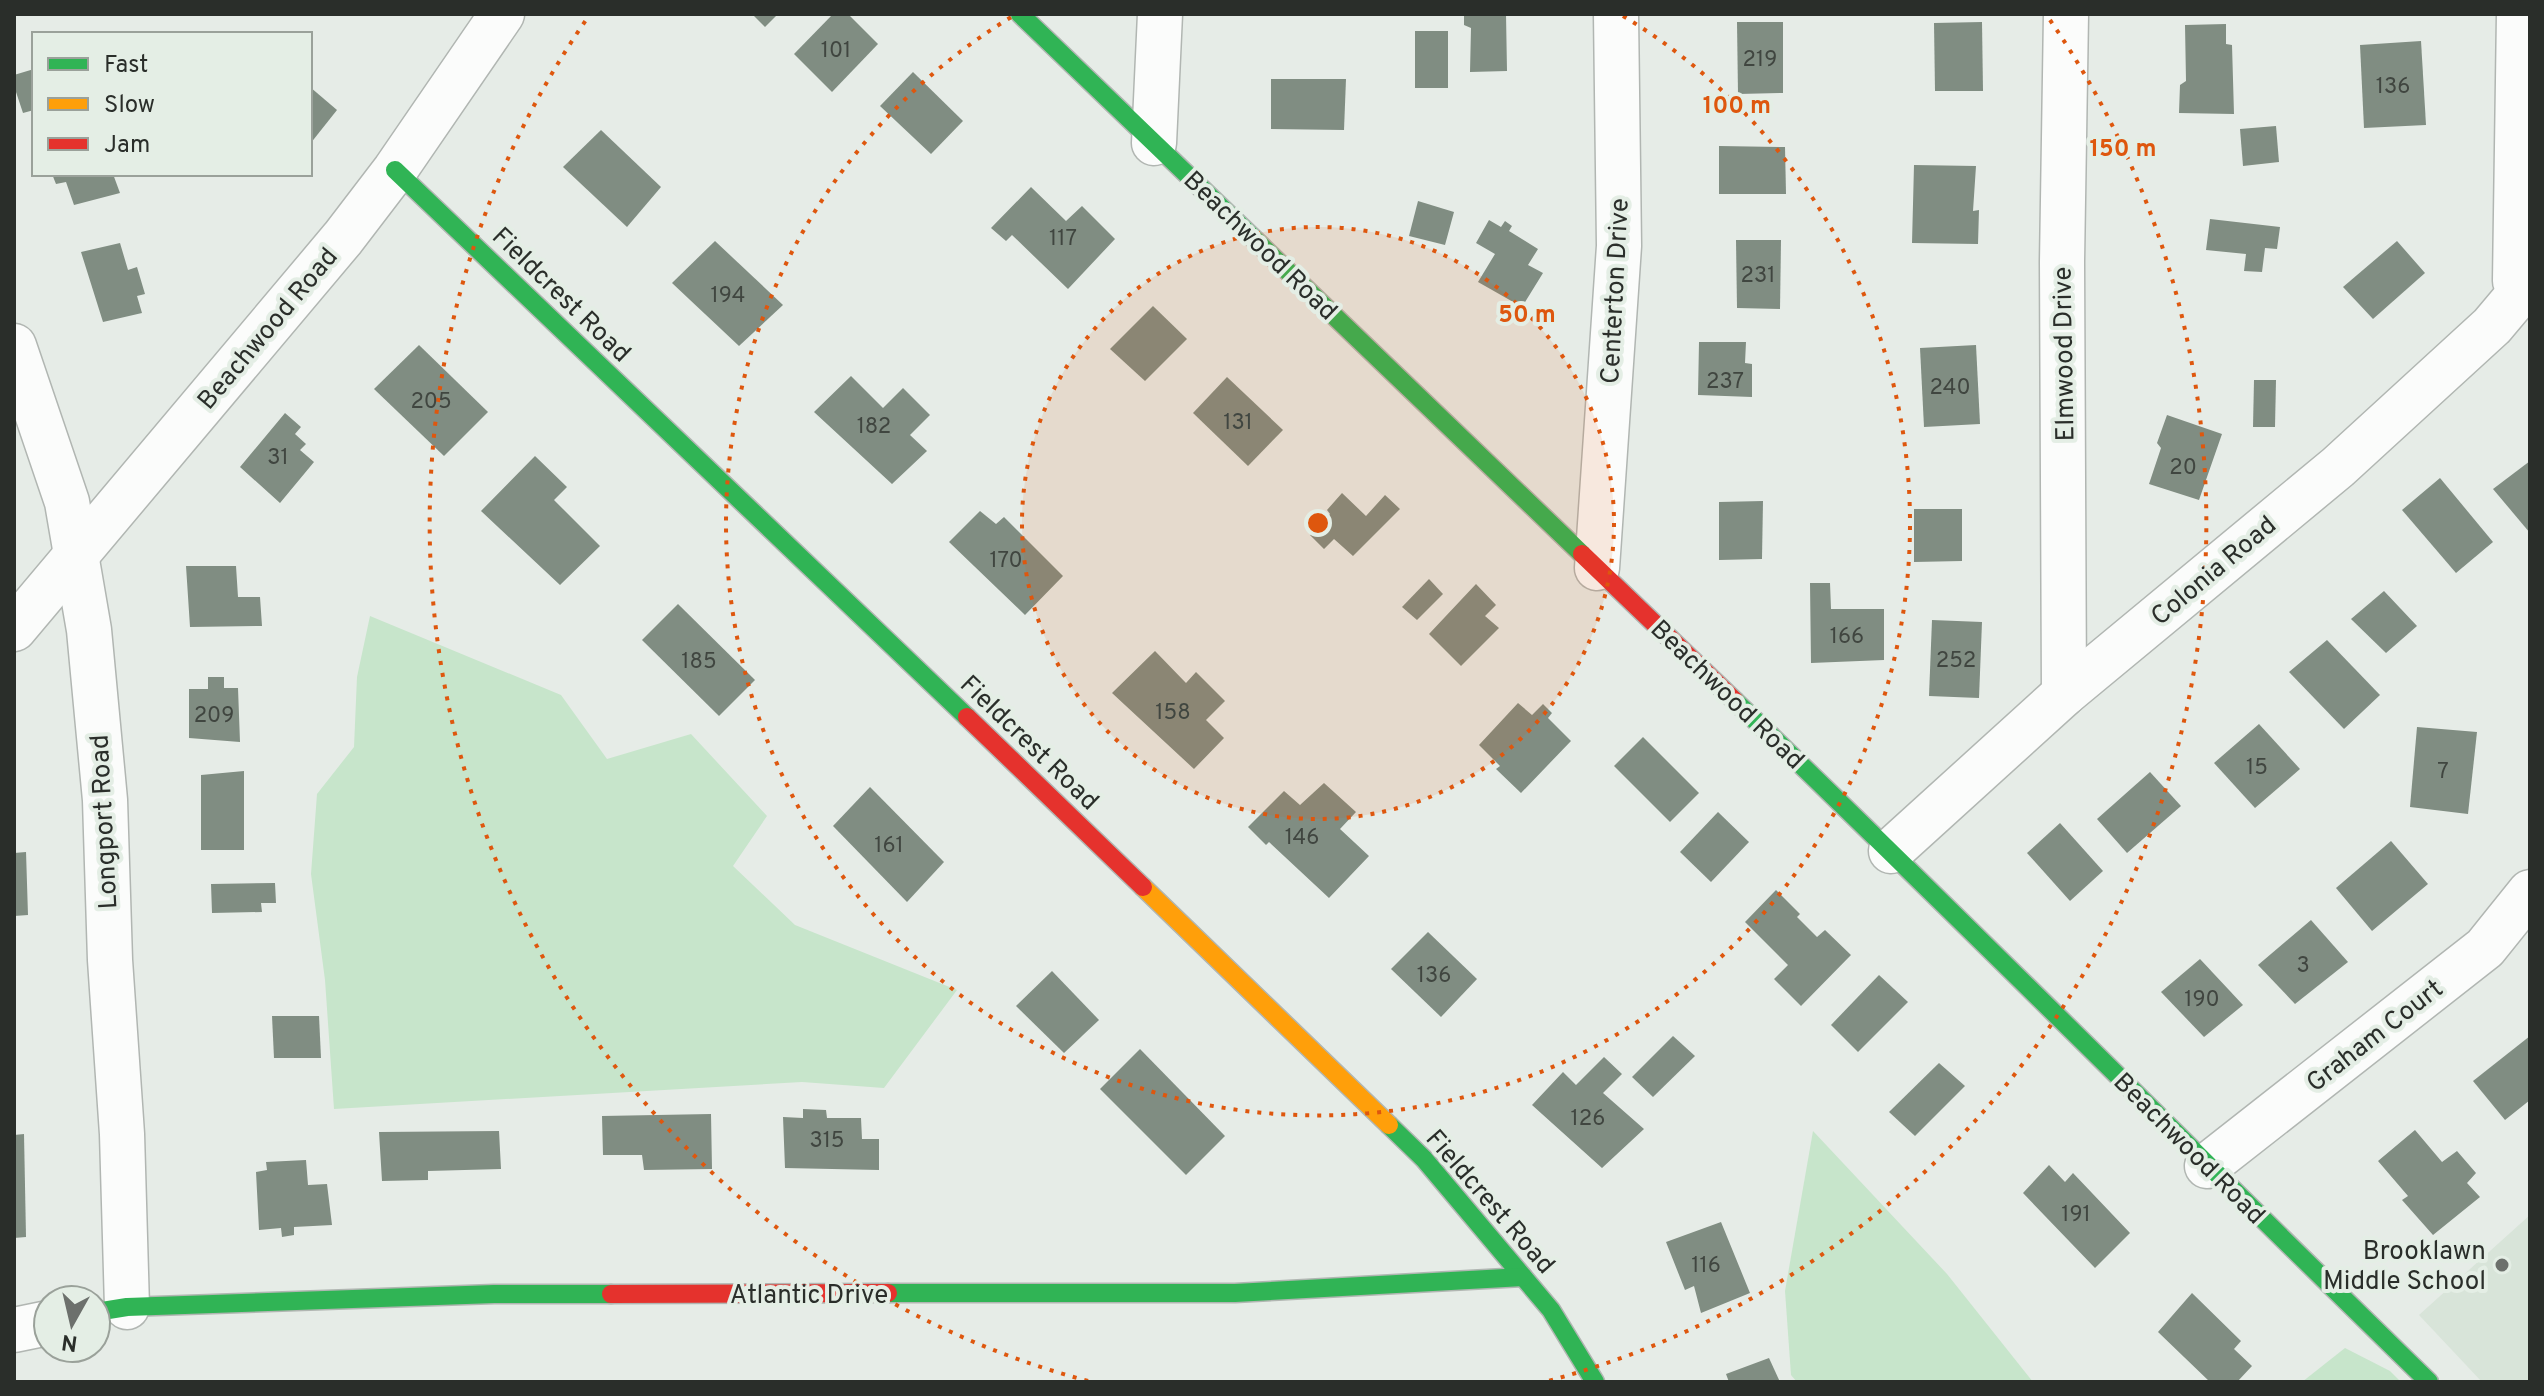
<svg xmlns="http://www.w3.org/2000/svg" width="2544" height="1396" viewBox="0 0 2544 1396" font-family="Overpass,sans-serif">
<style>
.built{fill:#d8e4d9}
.green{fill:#c7e5cb}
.building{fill:#808d82}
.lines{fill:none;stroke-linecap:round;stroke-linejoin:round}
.street-casing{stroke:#b1b6b2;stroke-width:47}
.fast-casing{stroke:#b1b6b2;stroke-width:21}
.slow-casing{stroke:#b1b6b2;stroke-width:21}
.jam-casing{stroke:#b1b6b2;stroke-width:21}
.street{stroke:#fbfcfb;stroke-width:44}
.fast{stroke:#30b455;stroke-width:18}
.slow{stroke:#ff9f0a;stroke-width:18}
.jam{stroke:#e5322d;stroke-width:18}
.ring{fill:none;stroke:#de570e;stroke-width:4;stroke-dasharray:4 8}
.poi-dot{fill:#6c706c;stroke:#e4eee5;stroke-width:3}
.labels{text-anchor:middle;stroke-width:8;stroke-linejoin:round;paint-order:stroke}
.number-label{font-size:22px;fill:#404640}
.street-label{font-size:26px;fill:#2a2e2a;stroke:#e4eee5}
.poi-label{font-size:26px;fill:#2a2e2a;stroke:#e4eee5;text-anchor:end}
.centre{fill:#de570e;stroke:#e4eee5;stroke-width:4}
.ring-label{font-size:24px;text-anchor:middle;font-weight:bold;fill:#de570e;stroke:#e4eee5;stroke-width:8;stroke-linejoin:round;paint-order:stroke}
</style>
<rect width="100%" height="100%" fill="#e6ece7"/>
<path class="built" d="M2530,1215V1382H2482L2419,1315Z"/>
<g class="green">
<path d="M370,616L561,695L607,759L691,734L767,816L733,866L795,925L957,990L884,1088L802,1082L334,1109L325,980L311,874L317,794L354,747L357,677Z"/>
<path d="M1813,1131L1947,1274L2033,1382H1797L1791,1375L1785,1291Z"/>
<path d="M2345,1348L2390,1371L2401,1382H2302Z"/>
</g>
<g class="building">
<path d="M752,14H778L765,27Z"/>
<path d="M833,14H848L878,44L832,92L794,54Z"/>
<path d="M1464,14H1506L1507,71L1470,72L1471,28L1464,25Z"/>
<path d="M1737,22H1783V93L1738,94Z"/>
<path d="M1982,22L1983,91H1935L1934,23Z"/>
<path d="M2226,24V44L2232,45L2234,114L2179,113L2180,85L2186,81L2185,25Z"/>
<rect x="1415" y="31" width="33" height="57"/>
<path d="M2421,41L2426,125L2364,128L2360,45Z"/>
<path d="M34,69V110L23,113L14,86V75Z"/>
<path d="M913,72L963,121L931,154L880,106Z"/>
<path d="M1271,79H1346L1344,130L1271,129Z"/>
<path d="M310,87L337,110L310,144Z"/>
<path d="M2276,126L2279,162L2243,166L2240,129Z"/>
<path d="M601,130L661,187L627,227L563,167Z"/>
<path d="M1719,146L1785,147L1786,194H1719Z"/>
<path d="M1914,165L1976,166L1973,211L1979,210L1978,244L1912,243Z"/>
<path d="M52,174H113L120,193L74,205L66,182L56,184Z"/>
<path d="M1031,187L1066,221L1082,206L1115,239L1068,289L1012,235L1006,241L991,228Z"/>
<path d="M1418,201L1454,212L1445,245L1409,236Z"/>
<path d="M2210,219L2280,227L2277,249L2265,248L2262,272L2244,271L2246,254L2206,250Z"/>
<path d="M1489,220L1501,227L1505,221L1512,226L1509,231L1538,249L1528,265L1543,273L1522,307L1478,282L1495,254L1476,243Z"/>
<path d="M1736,240H1781L1780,309L1737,308Z"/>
<path d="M715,241L783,305L739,346L672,283Z"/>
<path d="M2397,241L2425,273L2373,319L2343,287Z"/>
<path d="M120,243L128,270L137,267L145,294L137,296L142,313L103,322L81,252Z"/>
<path d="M1153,306L1187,339L1145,381L1110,349Z"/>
<path d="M1699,342H1746L1745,363L1752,364V397L1698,395Z"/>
<path d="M419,345L488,412L444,456L374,389Z"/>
<path d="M1976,345L1980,424L1924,427L1920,348Z"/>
<path d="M851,376L883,408L903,388L930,415L910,435L927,451L892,484L814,412Z"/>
<path d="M1227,377L1283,430L1248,466L1193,413Z"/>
<path d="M2254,380H2276L2275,427H2253Z"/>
<path d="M285,413L301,427L295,434L306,444L300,450L314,462L280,503L240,467Z"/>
<path d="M2167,415L2222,434L2199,500L2149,484L2161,448L2157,443Z"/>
<path d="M535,456L567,487L554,500L600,546L560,585L481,511Z"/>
<path d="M2530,461V533L2493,489Z"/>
<path d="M2440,478L2493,542L2456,573L2402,510Z"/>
<path d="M1342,493L1366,516L1385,495L1400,509L1353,556L1334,539L1324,549L1310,535L1330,514L1327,510Z"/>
<path d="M1763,501L1762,559L1719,560V502Z"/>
<path d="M1914,509H1962V561L1914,562Z"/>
<path d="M980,511L996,524L1004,517L1063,576L1025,615L949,542Z"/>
<path d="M186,566H236L238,597H260L262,626L190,627Z"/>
<path d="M1429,579L1443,594L1417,620L1402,607Z"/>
<path d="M1810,583H1830L1831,609H1884V660L1811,663Z"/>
<path d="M1476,584L1496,605L1485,616L1499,628L1461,666L1429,634Z"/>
<path d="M2384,591L2417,626L2386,653L2351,619Z"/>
<path d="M678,604L755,680L719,716L642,640Z"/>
<path d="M1932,620L1982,622L1979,698L1929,696Z"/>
<path d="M2327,640L2380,695L2344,729L2289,672Z"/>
<path d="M1155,651L1186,683L1196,672L1225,701L1206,720L1224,738L1194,769L1112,693Z"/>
<path d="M208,677H224V688H238L240,742L189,738V689H208Z"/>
<path d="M1518,703L1532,715L1543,704L1552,713L1548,718L1571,741L1521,793L1496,769L1500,766L1479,745Z"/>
<path d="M2259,724L2300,769L2255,808L2214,763Z"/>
<path d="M2417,727L2477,732L2468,814L2410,807Z"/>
<path d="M1643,737L1699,793L1670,822L1614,766Z"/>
<path d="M244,771V850H201V775Z"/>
<path d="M2150,772L2181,806L2127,853L2097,819Z"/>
<path d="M1324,783L1356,812L1340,829L1369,856L1329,898L1269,842L1266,845L1248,827L1284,791L1300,805Z"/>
<path d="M870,787L944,862L907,902L833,826Z"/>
<path d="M1718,812L1749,842L1711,882L1680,852Z"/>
<path d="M2060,823L2103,871L2070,901L2027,853Z"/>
<path d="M2391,841L2428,884L2372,931L2336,888Z"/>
<path d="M26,852L28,915L14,916V853Z"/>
<path d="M275,883L276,903H261L262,912L212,913L211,884Z"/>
<path d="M1776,890L1800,914L1797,917L1817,937L1825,930L1851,955L1801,1006L1774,979L1788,965L1745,922Z"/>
<path d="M2311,920L2348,962L2295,1004L2258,965Z"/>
<path d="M1428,932L1477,979L1441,1017L1391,969Z"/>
<path d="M2200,959L2243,1005L2204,1037L2161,992Z"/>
<path d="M1052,971L1099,1020L1064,1053L1016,1006Z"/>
<path d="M1879,975L1908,1002L1858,1052L1831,1025Z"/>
<path d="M272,1016H319L321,1058H274Z"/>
<path d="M1673,1036L1695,1056L1653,1097L1632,1077Z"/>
<path d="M2530,1036V1100L2505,1120L2473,1081Z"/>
<path d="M1140,1049L1225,1136L1186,1175L1100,1089Z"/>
<path d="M1604,1057L1622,1074L1603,1093L1644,1129L1602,1168L1532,1105L1563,1072L1576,1085Z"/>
<path d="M1939,1063L1965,1086L1915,1136L1889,1112Z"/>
<path d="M803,1109L826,1110L827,1118H861L862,1139H879V1170L785,1168L783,1117L803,1118Z"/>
<path d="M711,1114L712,1169L644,1170L642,1155H603L602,1116Z"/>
<path d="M2415,1130L2442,1162L2457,1151L2476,1173L2467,1183L2480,1197L2433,1235L2402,1200L2408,1196L2378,1161Z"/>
<path d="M499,1131L501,1169L428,1171V1180L382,1181L379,1132Z"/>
<path d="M24,1134L26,1237L14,1238V1135Z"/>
<path d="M306,1160L308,1185L327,1184L332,1225L294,1227V1235L282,1237L281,1228L259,1230L256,1172L267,1170L266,1162Z"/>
<path d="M2049,1165L2065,1182L2073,1173L2130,1233L2095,1268L2023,1193Z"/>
<path d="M1721,1222L1750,1293L1701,1313L1694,1286L1685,1290L1666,1242Z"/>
<path d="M2192,1293L2241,1341L2234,1349L2252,1366L2237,1382H2210L2158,1332Z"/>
<path d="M1769,1358L1780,1382H1729L1726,1374Z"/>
</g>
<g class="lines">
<g class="street-casing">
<g id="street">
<path d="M2519,14L2515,281L2530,293"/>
<path d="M1154,143L1160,14"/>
<path d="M14,346L67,502L89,630L105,800L110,960L122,1134L127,1307"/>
<path d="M1597,568L1619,246L1616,14"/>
<path d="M14,629L343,238L395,170L502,14"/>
<path d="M2064,694L2062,262L2066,14"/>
<path d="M1891,851L2064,694L2338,467L2492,326L2524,288"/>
<path d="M2207,1166L2485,948L2530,892"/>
<path d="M14,1330L48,1323"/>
</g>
</g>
<g class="fast-casing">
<g id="fast">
<path d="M1020,14L1582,554"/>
<path d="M395,170L967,717"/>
<path d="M1735,701C1969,926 2197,1156 2429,1382"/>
<path d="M1389,1125L1424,1159L1551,1310L1595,1382"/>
<path d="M888,1293H1235L1523,1277"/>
<path d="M96,1312L127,1307L494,1294H611"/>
</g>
</g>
<g class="slow-casing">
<path id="slow" d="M1143,887L1389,1125"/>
</g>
<g class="jam-casing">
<g id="jam">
<path d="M1582,554L1735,701"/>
<path d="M967,717L1143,887"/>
<path d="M611,1294L888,1293"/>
</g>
</g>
<use href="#street" class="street"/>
<use href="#fast" class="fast"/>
<use href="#slow" class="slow"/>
<use href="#jam" class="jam"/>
</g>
<circle cx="1318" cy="523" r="296" fill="#de570e" fill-opacity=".12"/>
<g class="ring">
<circle cx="1318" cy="523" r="296"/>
<path d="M1623 16A592 592 0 1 1 1013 16"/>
<path d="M1088 1381A888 888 0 0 1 586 20M2050 20A888 888 0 0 1 1548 1381"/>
</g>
<circle class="poi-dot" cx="2502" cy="1265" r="8"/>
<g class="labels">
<g class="number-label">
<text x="836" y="57">101</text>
<text x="1760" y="66">219</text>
<text x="2393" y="93">136</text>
<text x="1063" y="245">117</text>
<text x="1758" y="282">231</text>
<text x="728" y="302">194</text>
<text x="1725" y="388">237</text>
<text x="1950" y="394">240</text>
<text x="431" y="408">205</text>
<text x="1238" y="429">131</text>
<text x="874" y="433">182</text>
<text x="278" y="464">31</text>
<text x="2183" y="474">20</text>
<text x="1006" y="567">170</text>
<text x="1847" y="643">166</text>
<text x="1956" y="667">252</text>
<text x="699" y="668">185</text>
<text x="1173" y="719">158</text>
<text x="214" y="722">209</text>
<text x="2257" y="774">15</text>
<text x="2443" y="778">7</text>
<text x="1302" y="844">146</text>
<text x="889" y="852">161</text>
<text x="2303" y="972">3</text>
<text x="1434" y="982">136</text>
<text x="2202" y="1006">190</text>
<text x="1588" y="1125">126</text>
<text x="827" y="1147">315</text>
<text x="2076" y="1221">191</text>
<text x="1706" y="1272">116</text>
</g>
<g class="street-label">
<text transform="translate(1261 245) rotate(44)" y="9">Beachwood Road</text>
<text transform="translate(1614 291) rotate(-87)" y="9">Centerton Drive</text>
<text transform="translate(562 294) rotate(44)" y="9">Fieldcrest Road</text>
<text transform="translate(267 328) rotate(-50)" y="9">Beachwood Road</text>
<text transform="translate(2063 354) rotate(-91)" y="9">Elmwood Drive</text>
<text transform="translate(2213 570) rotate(-40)" y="9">Colonia Road</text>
<text transform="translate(1728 694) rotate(44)" y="9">Beachwood Road</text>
<text transform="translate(1030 742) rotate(44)" y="9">Fieldcrest Road</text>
<text transform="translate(103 822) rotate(-93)" y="9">Longport Road</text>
<text transform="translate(2374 1035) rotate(-38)" y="9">Graham Court</text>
<text transform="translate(2190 1148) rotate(45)" y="9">Beachwood Road</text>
<text transform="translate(1491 1201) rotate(49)" y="9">Fieldcrest Road</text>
<text x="809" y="1303">Atlantic Drive</text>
</g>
<g class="poi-label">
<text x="2486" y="1259">Brooklawn<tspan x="2486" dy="30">Middle School</tspan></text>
</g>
</g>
<circle cx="1318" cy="523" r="12" class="centre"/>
<g class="ring-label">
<text x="1737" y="113">100 m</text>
<text x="2123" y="156">150 m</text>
<text x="1527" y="322">50 m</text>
</g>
<rect width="2544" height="1396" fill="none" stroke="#2a2e2a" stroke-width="32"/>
<rect x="32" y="32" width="280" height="144" fill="#e4eee5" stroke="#9aa19a" stroke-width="2"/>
<rect x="48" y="58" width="40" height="12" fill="#30b455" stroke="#9aa19a" stroke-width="2"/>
<text x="104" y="72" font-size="24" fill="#2a2e2a">Fast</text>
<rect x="48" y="98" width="40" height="12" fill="#ff9f0a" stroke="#9aa19a" stroke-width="2"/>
<text x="104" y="112" font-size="24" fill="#2a2e2a">Slow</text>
<rect x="48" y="138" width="40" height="12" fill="#e5322d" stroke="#9aa19a" stroke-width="2"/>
<text x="104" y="152" font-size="24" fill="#2a2e2a">Jam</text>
<g transform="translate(72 1324) rotate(188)"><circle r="38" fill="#e4eee5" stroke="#9aa19a" stroke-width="2"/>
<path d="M0-6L14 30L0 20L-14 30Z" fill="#6c706c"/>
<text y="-12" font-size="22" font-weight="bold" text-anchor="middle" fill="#2a2e2a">N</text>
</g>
</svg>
